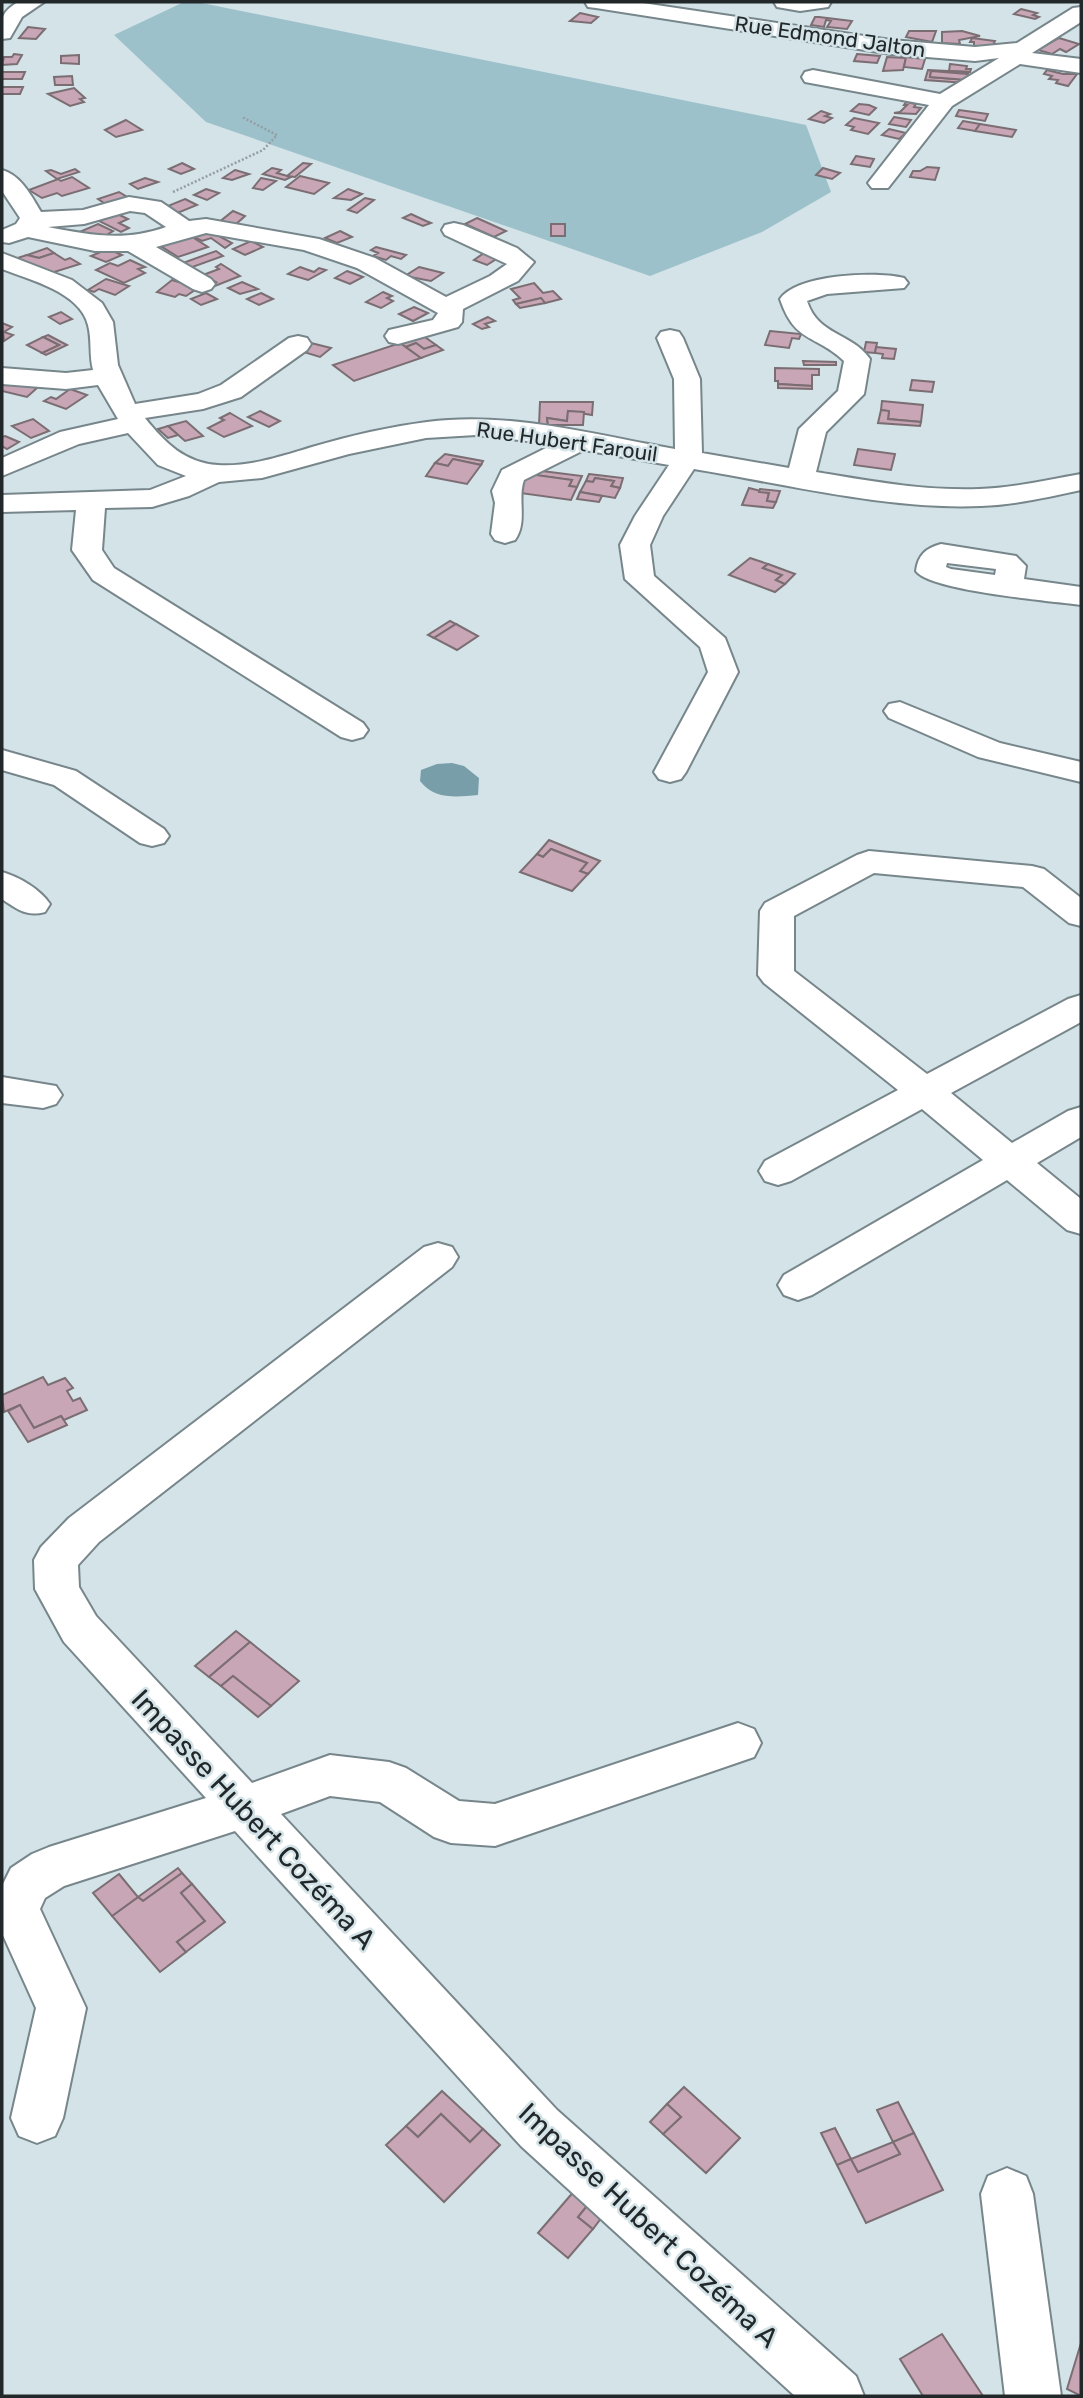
<svg xmlns="http://www.w3.org/2000/svg" width="1083" height="2398" viewBox="0 0 1083 2398" font-family="Rubik,sans-serif">
<style>
.green{fill:#9dc1cb}
.water{fill:#789eaa}
.building{fill:#c8a6b5;stroke:#7b6e73;stroke-width:2}
.lines{fill:none;stroke-linecap:round;stroke-linejoin:round}
.minor-casing{stroke:#77868b;stroke-width:4}
.path{stroke:#939fa3;stroke-width:2.5;stroke-dasharray:2 2;stroke-linecap:butt}
.minor{fill:#fff;fill-rule:evenodd}
.labels{text-anchor:middle;stroke-width:5;stroke-linejoin:round;paint-order:stroke}
.far-street-label{font-size:21px;fill:#22282a;stroke:#d3e3e8}
.near-street-label{font-size:28px;fill:#22282a;stroke:#d3e3e8}
</style>
<rect width="100%" height="100%" fill="#d3e3e8"/>
<path class="green" d="M184,2H197L806,125L831,192L762,232L650,276L206,122L114,35Z"/>
<path class="water" d="M452,763L464,766L479,778L478,795C456,797 435,800 420,781L421,770L437,764Z"/>
<g class="building">
<path d="M1021,9L1037,13L1033,15L1039,17L1035,19L1014,14Z"/>
<path d="M580,13L598,17L591,23L570,21Z"/>
<path d="M815,17H819L852,21L847,29L827,27L831,21L826,20L824,27L811,25Z"/>
<path d="M28,27L45,29L36,39L19,38Z"/>
<path d="M909,31H936L932,42L906,37Z"/>
<path d="M962,31L980,36L959,40L960,44L942,43V32Z"/>
<path d="M972,38L995,41L992,47L974,46V42H970Z"/>
<path d="M1059,38L1079,44L1066,52L1060,49L1052,54L1038,50Z"/>
<path d="M14,54L22,55L17,64L2,65L4,57H12Z"/>
<path d="M857,54L880,56L877,63L854,61Z"/>
<path d="M79,55V64L61,63V56Z"/>
<path d="M887,57L906,58L903,70L883,71Z"/>
<path d="M906,57L925,59L922,69L904,67Z"/>
<path d="M950,64L967,66L966,69H971L970,72L949,71Z"/>
<path d="M928,70L969,72L931,71L930,77L967,80L966,83L925,80Z"/>
<path d="M1047,70L1063,74H1077L1068,86L1056,83L1058,80L1049,79L1052,76L1044,74Z"/>
<path d="M931,71L968,74L967,80L930,77Z"/>
<path d="M2,72H25L22,79H2Z"/>
<path d="M72,76L73,85H55L54,77Z"/>
<path d="M2,87H23L20,94H2Z"/>
<path d="M74,88L85,98L80,99L84,102L70,106L48,94Z"/>
<path d="M906,102L916,104L914,107L921,108L916,114L894,113L900,112L907,105H904Z"/>
<path d="M859,104L869,105L876,108L869,115L851,111Z"/>
<path d="M959,110L988,114L985,121L956,116Z"/>
<path d="M821,111L830,114L825,116L832,118L824,123L809,119Z"/>
<path d="M894,117L911,120L906,127L889,124Z"/>
<path d="M854,118L879,123L868,134L851,130L854,127L846,125Z"/>
<path d="M126,120L142,130L116,137L105,130Z"/>
<path d="M963,121L980,124L975,131L958,128Z"/>
<path d="M980,124L1016,130L1012,137L975,131Z"/>
<path d="M889,129L906,133L899,139L882,135Z"/>
<path d="M856,156L874,159L870,167L851,164Z"/>
<path d="M182,163L194,169L181,174L169,169Z"/>
<path d="M303,163L311,164L295,177L287,176Z"/>
<path d="M927,167L939,168L935,180L910,177L913,171H920Z"/>
<path d="M272,168L281,170L277,173L291,177L285,180L263,174Z"/>
<path d="M823,168L840,173L832,179L816,175Z"/>
<path d="M75,169L79,172L57,179L46,171L51,170L61,174Z"/>
<path d="M235,170L249,174L232,180L223,178Z"/>
<path d="M300,176L329,183L314,194L286,187Z"/>
<path d="M72,177L89,188L62,196L57,193L42,198L29,190L58,179L61,181Z"/>
<path d="M145,178L158,182L138,189L130,184Z"/>
<path d="M261,178L276,181L263,190L253,188Z"/>
<path d="M206,189L219,193L207,200L194,195Z"/>
<path d="M348,189L362,194L351,200L334,198Z"/>
<path d="M119,192L129,198L107,205L98,199Z"/>
<path d="M365,198L374,200L357,213L348,210Z"/>
<path d="M185,199L197,205L175,214L163,208Z"/>
<path d="M233,211L245,216L234,226L218,223Z"/>
<path d="M113,212L128,219L119,223L129,228L121,232L99,221Z"/>
<path d="M411,214L426,221L431,223L423,226L403,218Z"/>
<path d="M477,218L506,231L494,237L465,224Z"/>
<path d="M98,224L113,231L95,242L77,233Z"/>
<rect x="551" y="224" width="14" height="12"/>
<path d="M206,229L232,243L225,248L211,238L202,241L190,235Z"/>
<path d="M340,231L352,237L337,243L325,238Z"/>
<path d="M189,235L208,247L178,257L159,245Z"/>
<path d="M251,241L263,247L245,255L233,249Z"/>
<path d="M376,247L406,255L401,259L391,256L386,260L373,256L378,253L371,250Z"/>
<path d="M47,248L54,253L39,258L27,255Z"/>
<path d="M108,249L122,255L106,262L91,256Z"/>
<path d="M216,251L223,256L187,269L180,264Z"/>
<path d="M54,253L65,260L70,258L80,264L51,273L41,268L31,271L14,259L27,255L39,258Z"/>
<path d="M484,253L498,258L487,265L474,260Z"/>
<path d="M130,260L145,267L138,269L145,273L124,283L96,270L110,263L118,266Z"/>
<path d="M221,264L240,276L215,286L211,284L216,282L203,275L219,269L216,267Z"/>
<path d="M300,267L314,272L319,268L326,270L308,280L288,274Z"/>
<path d="M419,267L443,273L431,281L405,276Z"/>
<path d="M347,271L363,277L350,284L335,278Z"/>
<path d="M106,279L129,286L115,295L99,289L94,292L88,290Z"/>
<path d="M172,280L198,288L186,296L179,294L175,297L157,292Z"/>
<path d="M242,282L258,289L240,294L228,288Z"/>
<path d="M534,283L543,293L553,291L561,299L545,303L541,298L516,304L513,300L520,298L511,289Z"/>
<path d="M383,292L392,296L387,298L393,301L381,308L366,302Z"/>
<path d="M206,293L217,299L201,305L191,299Z"/>
<path d="M261,293L273,299L259,305L247,299Z"/>
<path d="M541,298L545,303L520,308L516,304Z"/>
<path d="M414,307L428,313L413,321L399,314Z"/>
<path d="M61,312L72,319L60,324L49,317Z"/>
<path d="M488,317L495,321L485,324L489,327L482,329L473,324Z"/>
<path d="M2,323L12,327L4,332L13,335L4,341Z"/>
<path d="M770,331L801,334L799,339L792,338L789,348L765,345Z"/>
<path d="M48,335L67,345L46,355L42,353L59,345L43,337Z"/>
<path d="M422,335L436,345L424,349L416,343L406,347L400,343Z"/>
<path d="M43,337L59,345L42,353L27,345Z"/>
<path d="M307,342L331,348L320,357L304,352L299,356L291,354Z"/>
<path d="M866,342L877,343L875,353L864,352Z"/>
<path d="M400,343L421,358L354,381L333,365Z"/>
<path d="M416,343L424,349L436,345L443,350L421,358L406,347Z"/>
<path d="M876,347L896,349L894,359L882,358L883,354L875,353Z"/>
<path d="M803,361L836,362V365H804Z"/>
<path d="M775,368L819,369V375H812V386L778,384V381H775Z"/>
<path d="M2,379L37,388L27,397L2,391Z"/>
<path d="M912,380L934,382L932,392L910,390Z"/>
<path d="M778,384L812,386V389L778,388Z"/>
<path d="M70,389L87,395L66,409L44,401L51,397L56,399Z"/>
<path d="M882,401L923,405L921,422L888,419L889,411L881,410Z"/>
<path d="M540,402H593L592,415L568,411L567,421L547,418L548,425H539Z"/>
<path d="M881,410L889,411L888,419L921,422L920,426L878,423Z"/>
<path d="M260,411L280,421L269,427L248,417Z"/>
<path d="M568,411L584,412L583,425H548L547,418L567,421Z"/>
<path d="M230,413L252,426L224,437L208,428L224,420L220,418Z"/>
<path d="M33,419L49,431L31,438L12,426Z"/>
<path d="M186,421L203,436L185,441L168,426Z"/>
<path d="M168,426L178,435L168,438L158,429Z"/>
<path d="M5,436L19,442L7,449L2,446V437Z"/>
<path d="M858,449L895,454L891,470L854,465Z"/>
<path d="M445,454L483,461L481,465L453,459L448,466L435,463Z"/>
<path d="M453,459L481,465L467,484L426,476L435,463L448,466Z"/>
<path d="M534,470L582,476L577,487L569,486L572,480L533,475Z"/>
<path d="M522,473L572,480L569,486L577,487L571,500L513,492Z"/>
<path d="M589,474L623,478L620,488L611,486L614,481L595,478L593,482L586,481Z"/>
<path d="M595,478L614,481L611,486L620,488L615,498L580,492L586,481L593,482Z"/>
<path d="M749,488L769,493L767,501L776,502L773,508L742,505Z"/>
<path d="M760,489L780,491L776,502L767,501L769,493L759,492Z"/>
<path d="M580,492L602,496L599,502L577,499Z"/>
<path d="M750,558L768,564L763,568L782,575L776,580L785,584L775,592L729,575Z"/>
<path d="M768,564L795,574L785,584L776,580L782,575L763,568Z"/>
<path d="M450,621L456,624L434,638L428,635Z"/>
<path d="M456,624L478,636L457,650L434,638Z"/>
<path d="M549,840L600,861L588,874L580,871L587,863L551,849L543,857L537,854Z"/>
<path d="M551,849L587,863L580,871L588,874L572,891L520,872L537,854L543,857Z"/>
<path d="M43,1377L48,1385L65,1378L73,1388L67,1391L73,1401L80,1398L87,1410L64,1420L61,1416L34,1428L20,1405L4,1412L2,1395Z"/>
<path d="M20,1405L34,1428L61,1416L67,1425L28,1442L8,1411Z"/>
<path d="M236,1631L250,1642L209,1677L195,1666Z"/>
<path d="M250,1642L299,1681L271,1706L233,1676L221,1686L209,1677Z"/>
<path d="M233,1676L271,1706L258,1717L221,1686Z"/>
<path d="M178,1868L182,1873L143,1901L138,1897Z"/>
<path d="M182,1873L192,1884L181,1893L205,1921L177,1942L186,1952L160,1972L112,1916L138,1897L143,1901Z"/>
<path d="M119,1874L138,1897L112,1916L93,1893Z"/>
<path d="M192,1884L225,1922L186,1952L177,1942L205,1921L181,1893Z"/>
<path d="M684,2087L740,2138L706,2173L663,2134L681,2117L667,2104Z"/>
<path d="M442,2091L483,2129L470,2142L441,2114L418,2137L406,2126Z"/>
<path d="M898,2102L914,2133L893,2142L877,2110Z"/>
<path d="M667,2104L681,2117L663,2134L650,2122Z"/>
<path d="M441,2114L470,2142L483,2129L500,2145L444,2202L386,2145L406,2126L418,2137Z"/>
<path d="M835,2128L851,2159L837,2165L821,2133Z"/>
<path d="M914,2133L943,2190L866,2223L837,2165L851,2159L858,2172L900,2154L893,2142Z"/>
<path d="M893,2142L900,2154L858,2172L851,2159Z"/>
<path d="M576,2189L591,2201L578,2217L593,2229L568,2258L538,2233Z"/>
<path d="M591,2201L605,2213L593,2229L578,2217Z"/>
<path d="M942,2334L983,2396H923L900,2359Z"/>
<path d="M1081,2343V2396L1067,2389Z"/>
</g>
<g class="lines">
<g class="minor-casing">
<g id="minor">
<path d="M18,2H44L22,17L10,38L2,39C2,18 0,13 18,2Z"/>
<path d="M585,2H636L891,40L975,47L1017,43L1073,8L1081,7V22L1032,53L1081,59V73L1020,64L952,106L888,188H872L868,183L929,105L805,82L802,77L805,72L813,70L940,94L999,58L975,61L891,54L596,8L588,7Z"/>
<path d="M774,2H831L828,7L800,11L777,7Z"/>
<path d="M2,170C21,175 32,197 41,212L83,210L129,197L161,202L189,221L206,219L319,239L375,258L446,297L490,276L507,264L445,235L442,230L445,225L454,223L463,225L517,248L534,262L518,281L463,309L462,322L458,327L398,344L389,342L385,336L389,330L433,320L438,313L357,268L304,250L206,233L156,247L211,279L215,284L211,289L202,292L193,289L128,251H95L28,237L9,243L2,242V230L16,224L20,218L2,191ZM130,211L145,213L166,227C125,242 89,235 48,227L84,224Z"/>
<path d="M2,253L72,280L102,303L113,322L118,365L135,404L198,394L221,385L289,338L298,336L307,338L311,344L307,350L241,397L203,409L145,418C165,443 185,463 218,465C250,467 282,456 312,447C349,436 388,427 427,422C509,411 594,435 675,449L674,379L657,338L661,332L670,330L679,332L683,338L700,379L702,453L789,468L799,429L838,391L844,361C816,334 795,344 780,299C797,274 877,271 904,278L908,283L904,288L827,294L807,301C818,336 851,332 870,359L864,394L826,432L816,472C870,481 924,491 979,489C1013,488 1047,480 1081,474V490C1048,497 1015,505 981,506C889,510 785,484 694,469L663,516L650,545L654,576L725,638L738,672L686,772L681,779L670,782L659,779L654,772L708,672L700,647L625,579L620,545L635,516L669,465L584,450L524,480C517,499 528,522 515,540L505,543L495,540L491,534L495,503L492,491L502,470L554,444L476,435L426,438L349,454L262,478L219,482L189,496L152,507L105,508L102,550L114,568L363,723L368,730L363,737L352,740L341,737L93,580L72,550L76,510L2,512V495L150,490L186,476L158,465L128,433L79,444L2,476V458L60,432L118,419L98,385L66,389L2,384V368L66,373L93,370C89,355 92,340 88,325C80,292 30,280 2,269Z"/>
<path d="M941,544L1016,556L1026,566L1024,579L1081,587V605C1052,601 930,591 916,571C918,555 926,548 941,544ZM947,563L996,569L995,575L951,569L946,567Z"/>
<path d="M900,702L1000,743L1081,762V782L978,757L889,718L884,711L889,704Z"/>
<path d="M2,750L76,771L164,829L169,836L164,843L152,846L140,843L54,785L2,770Z"/>
<path d="M869,851L1032,866L1044,869L1081,898V926L1069,923L1023,887L874,873L794,916V971L927,1074L1068,999L1081,995V1022L951,1093L1012,1143L1068,1111L1081,1107V1137L1037,1163L1081,1199V1234L1067,1230L1007,1180L812,1295L798,1300L784,1295L778,1285L784,1275L983,1160L922,1109L791,1181L778,1185L765,1181L759,1171L765,1161L898,1090L764,983L758,975L760,911L765,903L857,855Z"/>
<path d="M2,872C19,877 40,889 50,904L45,912C26,917 17,909 2,899Z"/>
<path d="M2,1077L56,1086L62,1095L56,1104L43,1108L2,1103Z"/>
<path d="M438,1243L452,1247L458,1257L452,1267L99,1542L78,1565L79,1587L96,1616L252,1783L330,1755L389,1762L406,1768L459,1801L495,1804L738,1723L754,1729L761,1743L754,1757L495,1846L451,1843L434,1837L380,1802L330,1796L281,1814L557,2110L856,2376L864,2396H795L521,2146L235,1831L64,1886L45,1898L40,1909L86,2008L63,2118L55,2136L37,2143L19,2136L11,2118L36,2008L2,1933V1886L11,1868L32,1854L49,1847L206,1798L64,1642L35,1589L34,1560L41,1547L69,1518L424,1247Z"/>
<path d="M1007,2168L1026,2176L1033,2194L1061,2396H1005L981,2194L988,2176Z"/>
</g>
</g>
<path class="path" d="M173,192L263,150L277,135L242,117"/>
<use href="#minor" class="minor"/>
</g>
<g class="labels">
<g class="far-street-label">
<text transform="translate(830 37) rotate(8)" y="7">Rue Edmond Jalton</text>
<text transform="translate(567 442) rotate(8)" y="7">Rue Hubert Farouil</text>
</g>
<g class="near-street-label">
<text transform="translate(254 1819) rotate(47)" y="10">Impasse Hubert Cozéma A</text>
<text transform="translate(649 2225) rotate(43)" y="10">Impasse Hubert Cozéma A</text>
</g>
</g>
<rect width="1083" height="2398" fill="none" stroke="#22282a" stroke-width="7"/>
</svg>
